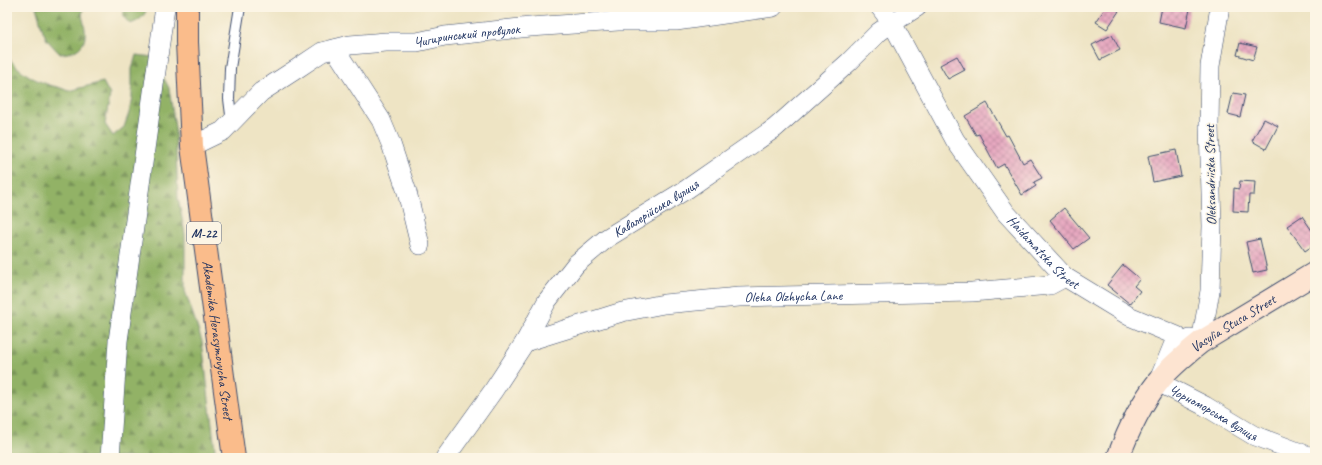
<svg xmlns="http://www.w3.org/2000/svg" width="1322" height="465" viewBox="0 0 1322 465" font-family="Caveat,sans-serif">
<style>
.forest{fill:url(#forest-firs);stroke:#567062}
.building{fill:url(#building-cross-hatch)}
.lines{fill:none;stroke-linecap:round;stroke-linejoin:round}
.lane-casing{stroke:#3b4a6d;stroke-width:12}
.street-casing{stroke:#3b4a6d;stroke-width:20}
.secondary-casing{stroke:#3b4a6d;stroke-width:24}
.highway-casing{stroke:#3b4a6d;stroke-width:24}
.lane{stroke:#fff;stroke-width:10}
.street{stroke:#fff;stroke-width:19}
.secondary{stroke:#fde4d1;stroke-width:22}
.highway{stroke:#fabc8b;stroke-width:22}
.labels{text-anchor:middle;stroke-width:3;stroke-linejoin:round;paint-order:stroke}
.shield{fill:#fcf5e5;stroke:#5e6a86;stroke-width:1}
.shield-label{font-size:13px;font-weight:bold;fill:#1b2f5e}
.street-label{font-size:14px;fill:#1b2f5e;stroke:#fcf5e5}
</style>
<defs>
<pattern id="forest-firs" width="22" height="20" patternUnits="userSpaceOnUse"><rect width="22" height="20" fill="#92b266"/><path d="M5 1l3.5 6h-7zM16 11l3.5 6h-7z" fill="#769157"/></pattern>
<pattern id="building-cross-hatch" width="8" height="8" patternUnits="userSpaceOnUse"><rect width="8" height="8" fill="#e7a8c0"/><path d="M0 0l8 8M0 8l8-8" fill="none" stroke="#ba899f"/></pattern>
</defs>
<rect width="100%" height="100%" fill="#fcf5e5"/>
<filter id="ink" filterUnits="userSpaceOnUse"><feTurbulence type="fractalNoise" baseFrequency=".025" numOctaves="2"/><feDisplacementMap in="SourceGraphic" scale="8" xChannelSelector="R" yChannelSelector="G"/><feConvolveMatrix kernelMatrix="1 2 1 2 8 2 1 2 1" color-interpolation-filters="sRGB"/></filter>
<filter id="wash" filterUnits="userSpaceOnUse"><feTurbulence type="fractalNoise" baseFrequency=".012" numOctaves="4" result="noise"/><feDisplacementMap in="SourceGraphic" scale="16" xChannelSelector="R" yChannelSelector="G"/><feGaussianBlur stdDeviation="0.9" result="paint"/><feColorMatrix in="noise" values="0 0 0 0 0 0 0 0 0 0 0 0 0 0 0 0 0 1.4 0 .05"/><feComposite in="paint" operator="in"/></filter>
<g filter="url(#wash)">
<rect width="100%" height="100%" fill="#eee4c4"/>
<g class="forest">
<path d="M36,7H84C80,16 84,19 85,29C87,47 76,53 60,54L47,40L43,31Z"/>
<path d="M123,7H147C145,17 139,21 130,24L123,16Z"/>
<path d="M136,55L153,57L169,88L175,128L178,198L185,234V291L202,341L216,458H7V56C17,69 31,79 47,84C54,87 61,87 68,91L103,82L110,95L105,124L113,136L124,127L129,113L132,98V69Z"/>
</g>
<g id="blocks">
<g class="building">
<path d="M1106,7H1112L1119,11L1107,29L1096,22Z"/>
<path d="M1162,7H1182L1190,9L1186,28L1159,22Z"/>
<path d="M1112,35L1120,50L1100,60L1092,45Z"/>
<path d="M1240,43L1257,47L1253,60L1237,55Z"/>
<path d="M957,56L965,70L948,79L940,65Z"/>
<path d="M1233,93L1245,95L1240,117L1228,114Z"/>
<path d="M987,103L1006,136L1008,135L1023,163L1030,159L1042,178L1034,182L1036,186L1022,195L1004,164L997,168L979,134L976,135L965,116Z"/>
<path d="M1264,119L1278,126L1266,149L1252,141Z"/>
<path d="M1176,150L1181,176L1153,182L1148,156Z"/>
<path d="M1240,181L1255,182L1254,195H1249L1248,212L1233,211L1234,188L1239,189Z"/>
<path d="M1064,208L1089,238L1074,249L1050,220Z"/>
<path d="M1302,216L1315,235V244L1305,251L1287,226Z"/>
<path d="M1260,239L1267,270L1253,273L1246,242Z"/>
<path d="M1123,265L1140,279L1134,286L1140,291L1130,304L1107,285Z"/>
</g>
</g>
</g>
<g filter="url(#ink)">
<use href="#blocks" fill-opacity="0" stroke="#3b4a6d" stroke-width="1"/>
<g class="lines">
<g class="lane-casing">
<path id="lane" d="M232,123L229,99L230,68L240,7"/>
</g>
<g class="street-casing">
<g id="street">
<path id="s1" d="M880,7L892,23L955,140L1006,213L1065,277L1129,316L1177,336L1158,382L1205,406L1253,435L1314,458"/>
<path d="M335,49L381,120L391,144L407,192L420,245"/>
<path id="s2" d="M192,146L223,131L261,92L298,68L322,52L350,45L386,42H417L445,36L530,27L618,21H676L773,7"/>
<path d="M1190,339L1201,342L1210,291L1212,226L1209,126L1210,66L1220,7"/>
<path id="s3" d="M525,342L622,312L664,304L739,297L972,292L1050,285L1065,277"/>
<path d="M110,458L118,341L165,7"/>
<path id="s4" d="M445,458L493,391L525,342L547,301L576,264L607,238L687,189L775,128L849,62L879,32L892,23L917,7"/>
</g>
</g>
<g class="secondary-casing">
<g id="secondary">
<path id="s5" d="M1118,458C1128,431 1140,405 1158,382C1170,367 1186,354 1201,342L1315,273"/>
</g>
</g>
<g class="highway-casing">
<g id="highway">
<path id="s6" d="M187,7V42L192,146L234,458"/>
</g>
</g>
<use href="#lane" class="lane"/>
<use href="#street" class="street"/>
<use href="#secondary" class="secondary"/>
<use href="#highway" class="highway"/>
</g>
</g>
<g class="labels">
<rect class="shield" x="187" y="222" width="34" height="22" rx="3"/>
<g class="shield-label">
<text x="204" y="238">М-22</text>
</g>
<g class="street-label">
<text dy="5" stroke="none"><textPath href="#s2" startOffset="308">Чигиринський провулок</textPath></text>
<text transform="translate(1210 175) rotate(-91)" y="5">Oleksandriiska Street</text>
<text dy="5" stroke="none"><textPath href="#s4" startOffset="332">Кавалерійська вулиця</textPath></text>
<text dy="5" stroke="none"><textPath href="#s1" startOffset="296">Haidamatska Street</textPath></text>
<text dy="5" stroke="none"><textPath href="#s3" startOffset="274">Oleha Olzhycha Lane</textPath></text>
<text dy="5" stroke="none"><textPath href="#s5" startOffset="182">Vasylia Stusa Street</textPath></text>
<text dy="5" stroke="none"><textPath href="#s6" startOffset="335">Akademika Herasymovycha Street</textPath></text>
<text dy="5" stroke="none"><textPath href="#s1" startOffset="569">Чорноморська вулиця</textPath></text>
</g>
</g>
<rect width="1322" height="465" fill="none" stroke="#fcf5e5" stroke-width="24"/>
</svg>
